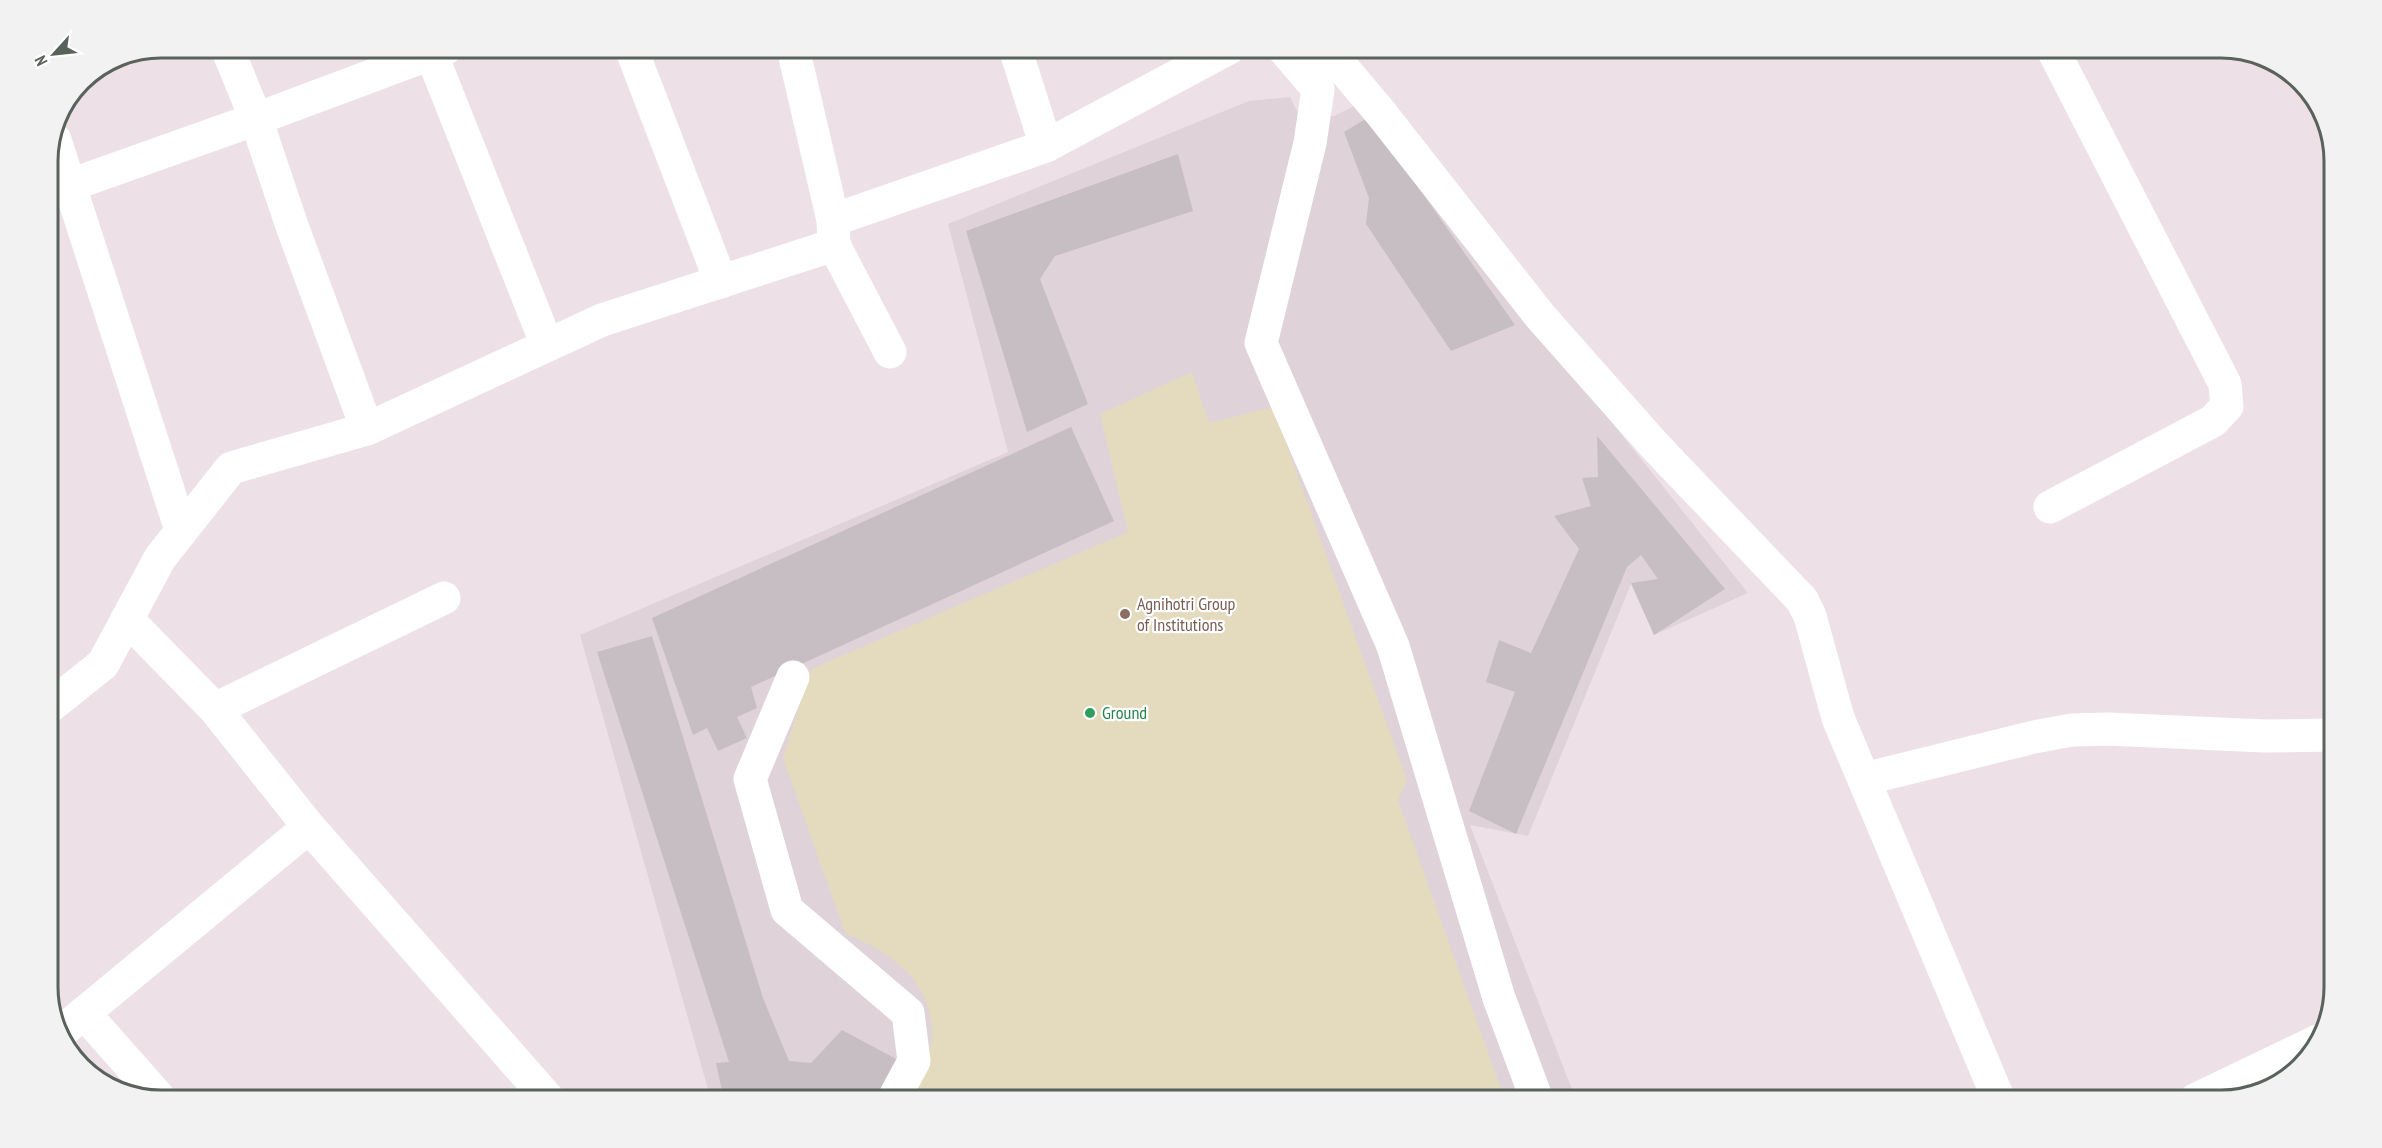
<svg xmlns="http://www.w3.org/2000/svg" width="2382" height="1148" viewBox="0 0 2382 1148" font-family="'PT Sans Narrow',sans-serif">
<style>
.education{fill:#dfd2d9}
.green{fill:#e4dbbe}
.building{fill:#c7bec4}
.lines{fill:none;stroke-linecap:round;stroke-linejoin:round}
.minor{stroke:#fff;stroke-width:33}
.education-dot{fill:#8d6e63;stroke:#fff;stroke-width:2}
.leisure-dot{fill:#2e9e5b;stroke:#fff;stroke-width:2}
.labels{text-anchor:middle;stroke-width:4.5;stroke-linejoin:round;paint-order:stroke}
.education-label{font-size:18px;fill:#785e54;stroke:#fff;text-anchor:start}
.leisure-label{font-size:18px;fill:#27864d;stroke:#fff;text-anchor:start}
.rim{fill:none;stroke:#5a625c;stroke-width:3}
</style>
<rect width="100%" height="100%" fill="#ede1e7"/>
<path class="education" d="M1290,97L1302,121L1314,116H1334L1358,104L1748,593L1654,635L1631,584L1528,836L1470,825L1576,1100H711L580,635L1008,452L948,224L1249,101Z"/>
<path class="green" d="M1192,372L1209,423L1273,407L1407,780L1398,800L1505,1100H907C917,1081 932,1057 932,1035C931,978 892,954 845,933L783,758L811,669L1128,532L1100,414Z"/>
<g class="building">
<path d="M1369,117L1515,325L1451,351L1366,224L1369,198L1344,132Z"/>
<path d="M1178,154L1193,211L1055,256L1040,279L1088,404L1027,432L966,231Z"/>
<path d="M1071,427L1114,521L751,687L757,708L737,717L747,738L718,751L707,728L693,735L652,618Z"/>
<path d="M1597,436L1725,589L1654,635L1631,583L1658,579L1641,555L1627,567L1516,834L1469,811L1515,692L1486,682L1499,640L1531,653L1579,549L1554,516L1591,506L1582,478L1598,477Z"/>
<path d="M652,636L763,998L789,1061L811,1063L842,1030L898,1060L874,1100H724L716,1063L729,1062L597,652Z"/>
</g>
<g class="lines">
<g class="minor">
<path d="M227,48L256,119L292,226L367,429"/>
<path d="M429,48L547,345"/>
<path d="M631,48L721,282"/>
<path d="M1015,48L1046,146"/>
<path d="M1283,48L1318,89L1310,143L1261,343L1393,646L1499,998L1537,1100"/>
<path d="M1326,48L1380,112L1540,316L1655,446L1802,600L1810,616L1838,718L1999,1100"/>
<path d="M55,140L181,530"/>
<path d="M48,193L256,119L446,48"/>
<path d="M833,220L1046,146L1229,48"/>
<path d="M834,245L890,352"/>
<path d="M2050,507L2213,421L2227,406L2225,384L2052,48"/>
<path d="M127,619L215,709L309,827L549,1100"/>
<path d="M793,677L750,779L787,910L908,1013L914,1061L893,1100"/>
<path d="M48,708L103,664L160,558L231,468L367,429L602,320L834,245L833,220L793,48"/>
<path d="M215,709L444,598"/>
<path d="M1864,779L2034,737L2072,730L2107,729L2265,736L2334,735"/>
<path d="M84,1013L161,1100"/>
<path d="M61,1032L309,827"/>
<path d="M2195,1100L2318,1041"/>
</g>
</g>
<circle class="education-dot" cx="1125" cy="614" r="6"/>
<circle class="leisure-dot" cx="1090" cy="713" r="6"/>
<g class="labels">
<g class="education-label">
<text x="1137" y="610">Agnihotri Group<tspan x="1137" dy="21">of Institutions</tspan></text>
</g>
<g class="leisure-label">
<text x="1102" y="719">Ground</text>
</g>
</g>
<path d="M0 0H2382V1148H0ZM161 58H2221A103 103 0 0 1 2324 161V987A103 103 0 0 1 2221 1090H161A103 103 0 0 1 58 987V161A103 103 0 0 1 161 58Z" fill="#f2f2f2" fill-rule="evenodd"/>
<path class="rim" d="M161 58H2221A103 103 0 0 1 2324 161V987A103 103 0 0 1 2221 1090H161A103 103 0 0 1 58 987V161A103 103 0 0 1 161 58Z"/>
<g transform="translate(54 54) rotate(243)" stroke="#ffffff" stroke-width="4.5" paint-order="stroke">
<path d="M0-4.5L10 22L0 15L-10 22Z" fill="#5a625c"/>
<text y="-9" font-size="16" font-weight="bold" text-anchor="middle" fill="#5a625c">N</text>
</g>
</svg>
